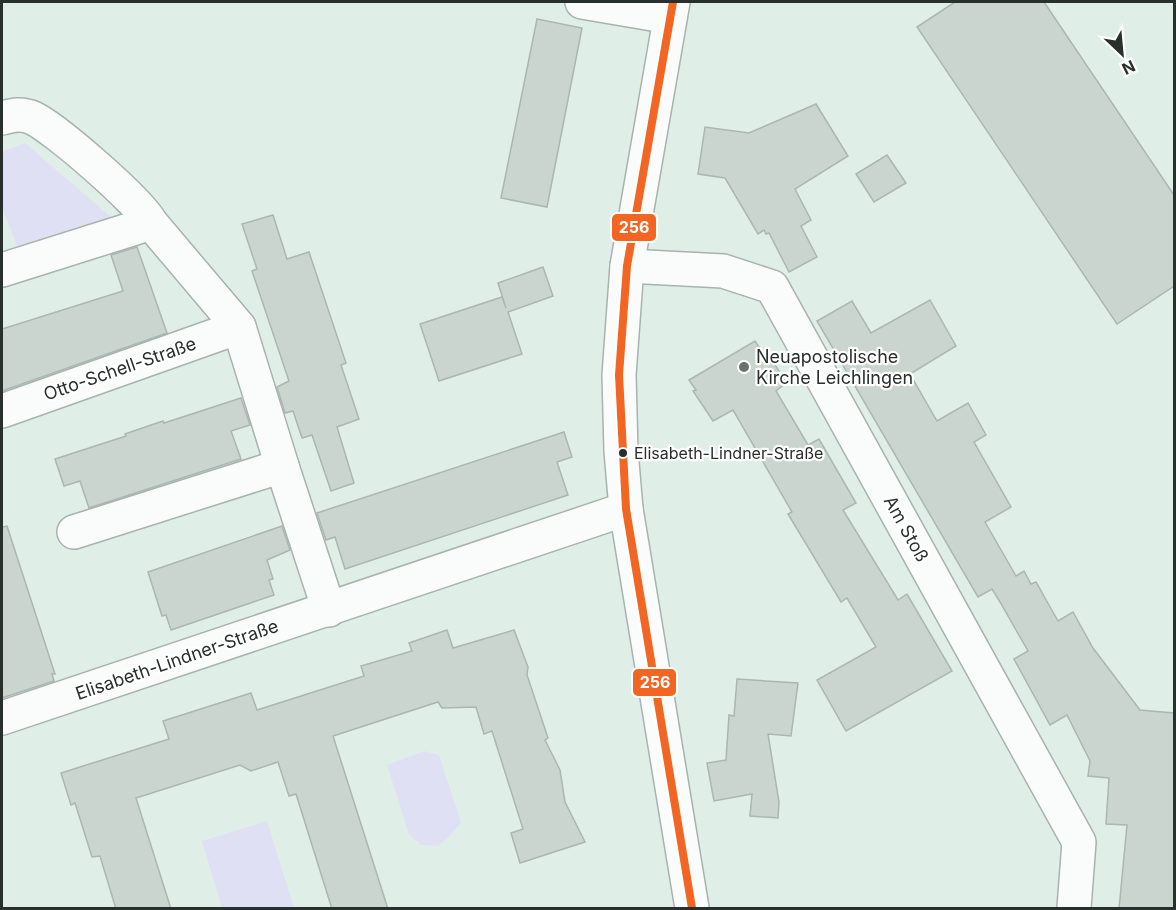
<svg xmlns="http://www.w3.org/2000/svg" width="1176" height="910" viewBox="0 0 1176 910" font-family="Inter,sans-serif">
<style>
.green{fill:#e0e0f4}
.building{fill:#cad5d0;stroke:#abb6b2;stroke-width:1.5}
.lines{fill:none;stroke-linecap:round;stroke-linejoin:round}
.minor-casing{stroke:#a7b3ae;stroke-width:36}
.minor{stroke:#fafcfc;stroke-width:33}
.bus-1-casing{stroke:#fff;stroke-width:12}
.bus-1{stroke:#f26522;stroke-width:8}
.poi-dot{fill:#68726e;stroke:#fff;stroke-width:2}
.bus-dot{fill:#27302c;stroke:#fff;stroke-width:2}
.labels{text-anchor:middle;stroke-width:4.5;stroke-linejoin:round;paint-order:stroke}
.bus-label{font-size:16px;fill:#27302c;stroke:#fff;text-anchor:start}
.poi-label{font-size:18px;fill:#27302c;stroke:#fff;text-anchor:start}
.street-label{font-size:18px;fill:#27302c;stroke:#fff}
.line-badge{stroke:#fff;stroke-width:2}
.badge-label{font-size:16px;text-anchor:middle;font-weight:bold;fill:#fff}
</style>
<rect width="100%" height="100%" fill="#e0eee8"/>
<g class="green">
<path d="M25,143L113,219L19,251L2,207V152Z"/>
<path d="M424,751L439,755L461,822L450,836L438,846L421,845L409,834L387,765Z"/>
<path d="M267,821L294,908H222L202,841Z"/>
</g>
<g class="building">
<path d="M955,2H1044L1174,195V286L1117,324L917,27Z"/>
<path d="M537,19L582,28L547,207L501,198Z"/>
<path d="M816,104L848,156L795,189L811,220L801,226L817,257L789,272L769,233L766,234L764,230L758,234L725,178L698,174L705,127L749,133Z"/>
<path d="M887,155L906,183L874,202L856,174Z"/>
<path d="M273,215L287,259L309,252L346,363L341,365L359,419L337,427L354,483L331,491L312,435L302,438L293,411L285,413L277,387L289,381L252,271L257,269L242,224Z"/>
<path d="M137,247L167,333L2,391V329L123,291L111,255Z"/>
<path d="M543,267L553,296L508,312L522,354L439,381L420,324L502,297L506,308L498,283Z"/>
<path d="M930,300L956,346L910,374L937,421L968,403L986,435L974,442L1011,507L985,522L1016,576L1024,571L1031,584L1036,582L1058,621L1073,612L1093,648L1140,710L1174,713V909H1119L1127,825L1106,824L1109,778L1088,776L1090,761L1067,715L1050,725L1014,659L1028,651L1000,602L992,589L978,597L817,321L852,301L871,333Z"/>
<path d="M755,341L763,353L767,351L786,383L776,391L808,445L819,439L856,503L843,510L898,600L907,594L952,671L846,731L817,680L876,647L847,598L841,602L788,514L792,512L733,410L713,421L693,391L696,390L689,380Z"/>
<path d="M241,398L250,425L231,431L241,459L89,508L80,481L64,486L55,459L126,436L125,434L163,421L164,423Z"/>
<path d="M564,432L572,457L557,462L568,495L345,569L335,537L326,540L317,513Z"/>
<path d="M7,526L55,674H52L54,681L2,698V527Z"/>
<path d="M282,526L290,550L267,560L273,579L269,580L274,595L171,630L166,615L162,616L148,572Z"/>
<path d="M447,630L453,648L514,630L528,667L527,675L548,738L545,740L560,770L565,802L585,842L520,863L511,833L523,829L492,731L484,734L476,707L442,708L438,702L333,736L388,909H332L296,794L289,796L278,762L251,771L240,765L136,798L171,909H116L100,856L92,857L75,803L71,805L61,773L169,739L163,721L251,693L257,710L364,676L361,666L412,651L409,643Z"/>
<path d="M737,679L798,683L791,736L768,734L779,802L778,818L750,816L752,794L714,801L707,763L726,760L729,715L734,716Z"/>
</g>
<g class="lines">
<g class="minor-casing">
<g id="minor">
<path d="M582,2L670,17"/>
<path d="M673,2L627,266L619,375L621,451L626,509L692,908"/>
<path d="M2,118C13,115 22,113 33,118C56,129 140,202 151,223L239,327L282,466L74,532"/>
<path d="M627,266L723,271L772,287L1079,842L1074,908"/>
<path d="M2,270L151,223"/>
<path d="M2,411L239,327"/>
<path d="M282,466L329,610"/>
<path d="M2,718L626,509"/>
</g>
</g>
<use href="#minor" class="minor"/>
<g class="bus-1-casing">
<path id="bus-1" d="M673,2L627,266L619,375L626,509L692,908"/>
</g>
<use href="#bus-1" class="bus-1"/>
</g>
<circle class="poi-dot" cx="744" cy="367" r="6"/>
<circle class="bus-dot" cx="623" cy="453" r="5"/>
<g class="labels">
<g class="bus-label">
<text x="634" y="459">Elisabeth-Lindner-Straße</text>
</g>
<g class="poi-label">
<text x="756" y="363">Neuapostolische<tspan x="756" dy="21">Kirche Leichlingen</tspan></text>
</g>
<g class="street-label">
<text transform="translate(120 369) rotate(-19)" y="6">Otto-Schell-Straße</text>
<text transform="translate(906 529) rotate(61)" y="6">Am Stoß</text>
<text transform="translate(177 660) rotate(-19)" y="6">Elisabeth-Lindner-Straße</text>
</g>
</g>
<g class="line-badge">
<rect x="611" y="213" width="46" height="29" rx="6" fill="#f26522"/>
<rect x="632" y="668" width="45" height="29" rx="6" fill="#f26522"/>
</g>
<g class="badge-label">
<text x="634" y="233">256</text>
<text x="655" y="688">256</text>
</g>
<rect width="1176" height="910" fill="none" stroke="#27302c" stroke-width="6"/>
<g transform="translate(1122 54) rotate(154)" stroke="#ffffff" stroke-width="4.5" paint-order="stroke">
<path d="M0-4.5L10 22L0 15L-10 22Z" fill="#27302c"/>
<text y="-9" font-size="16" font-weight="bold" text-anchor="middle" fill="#27302c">N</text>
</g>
</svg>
